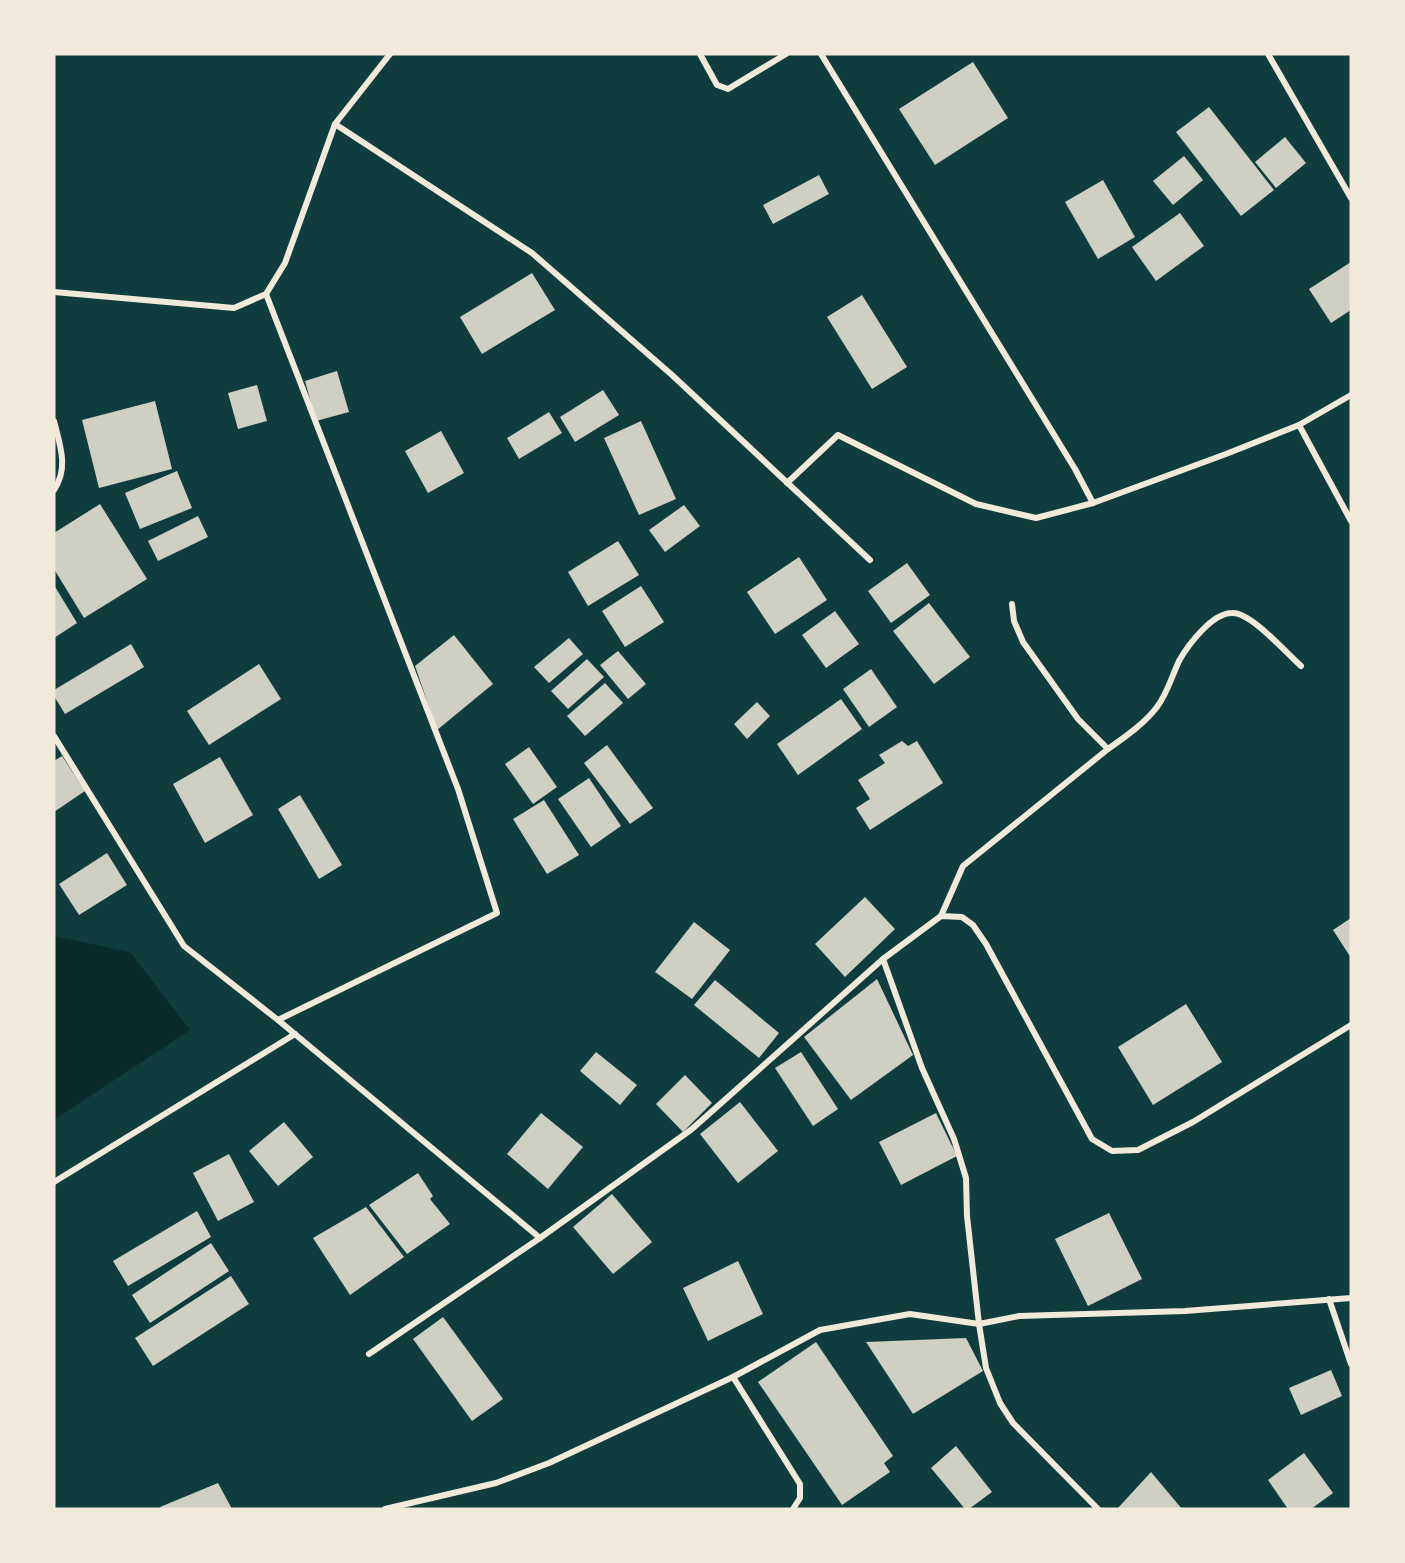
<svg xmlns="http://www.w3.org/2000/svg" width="1405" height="1563" viewBox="0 0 1405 1563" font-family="Overpass,sans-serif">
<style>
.water{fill:#0a2a2b}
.building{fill:#cfcfc3}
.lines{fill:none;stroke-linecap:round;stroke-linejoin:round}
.minor{stroke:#f1e9da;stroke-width:6}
</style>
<rect width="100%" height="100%" fill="#0f3d3e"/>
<path class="water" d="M54,936L130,952L190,1030L54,1120Z"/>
<g class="building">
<path d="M973,62L1008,118L935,165L899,109Z"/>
<path d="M1209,107L1274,190L1241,216L1176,132Z"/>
<path d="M1285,137L1306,163L1276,188L1255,162Z"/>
<path d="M1184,156L1203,180L1173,205L1153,181Z"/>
<path d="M819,175L829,194L773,224L763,205Z"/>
<path d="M1103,180L1135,237L1098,259L1065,202Z"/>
<path d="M1180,213L1204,246L1156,281L1132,247Z"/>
<path d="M1351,262V310L1331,323L1309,289Z"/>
<path d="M532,273L555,310L482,354L460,317Z"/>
<path d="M862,295L907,367L872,389L827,317Z"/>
<path d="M337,371L349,412L316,421L305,381Z"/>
<path d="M257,385L267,421L238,429L228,393Z"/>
<path d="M603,390L619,415L575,442L560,417Z"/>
<path d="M155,401L172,469L99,488L82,420Z"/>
<path d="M549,412L562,433L519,459L507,438Z"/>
<path d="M641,421L676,499L639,515L604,438Z"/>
<path d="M441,431L464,473L428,493L405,451Z"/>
<path d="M177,471L192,508L140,529L125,493Z"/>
<path d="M100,504L147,579L84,618L54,569V533Z"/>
<path d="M684,505L700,526L665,552L649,530Z"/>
<path d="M198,516L208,537L158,561L148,541Z"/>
<path d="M618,541L639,575L588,606L568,572Z"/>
<path d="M799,557L827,600L775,634L747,592Z"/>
<path d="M907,563L930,595L891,623L868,591Z"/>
<path d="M54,585L77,623L54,638Z"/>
<path d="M641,586L664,622L625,647L602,611Z"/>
<path d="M929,603L970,657L934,684L893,631Z"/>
<path d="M835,611L859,644L826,668L802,635Z"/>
<path d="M454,635L493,684L437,730L415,666Z"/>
<path d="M569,638L583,654L549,683L534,667Z"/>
<path d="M131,644L144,667L65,714L54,696V690Z"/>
<path d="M618,651L646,684L628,699L600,665Z"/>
<path d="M587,659L604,677L568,709L551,691Z"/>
<path d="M259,664L281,699L209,745L187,711Z"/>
<path d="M871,669L897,707L869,727L843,689Z"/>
<path d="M605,683L623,703L585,736L567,716Z"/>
<path d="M841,699L862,729L798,775L777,744Z"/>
<path d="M757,702L770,716L747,739L734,724Z"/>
<path d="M902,741L908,746L917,741L943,783L870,830L856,808L870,799L858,780L885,763L879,755Z"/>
<path d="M607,745L653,808L630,824L584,763Z"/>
<path d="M529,747L557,787L533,804L505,764Z"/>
<path d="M62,756L85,791L54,812V761Z"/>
<path d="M220,757L253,815L205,843L173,784Z"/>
<path d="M589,778L621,826L591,847L558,799Z"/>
<path d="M300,795L342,865L319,879L278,809Z"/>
<path d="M544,800L579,855L547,874L513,819Z"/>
<path d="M107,853L127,885L79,915L59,884Z"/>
<path d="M865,897L895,929L845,977L815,944Z"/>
<path d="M1351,918V958L1333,930Z"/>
<path d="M694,922L730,950L692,999L655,972Z"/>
<path d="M877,979L913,1055L851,1100L804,1037Z"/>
<path d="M715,980L779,1033L759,1058L694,1005Z"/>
<path d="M1186,1004L1222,1062L1153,1105L1118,1047Z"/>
<path d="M596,1052L637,1085L620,1105L580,1071Z"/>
<path d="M801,1052L838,1109L813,1126L775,1068Z"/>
<path d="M685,1075L712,1103L683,1132L656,1104Z"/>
<path d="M740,1102L778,1151L738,1183L700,1134Z"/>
<path d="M541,1113L583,1147L548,1189L507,1154Z"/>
<path d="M936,1113L957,1156L901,1185L879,1142Z"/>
<path d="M284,1122L313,1157L278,1186L249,1151Z"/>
<path d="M229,1154L254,1202L218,1221L193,1173Z"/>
<path d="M418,1173L433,1196L430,1199L450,1224L407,1254L369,1205Z"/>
<path d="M612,1194L652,1242L613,1274L573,1227Z"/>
<path d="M366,1207L404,1257L350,1295L313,1238Z"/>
<path d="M197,1211L211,1237L128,1286L113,1261Z"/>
<path d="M1109,1213L1142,1279L1088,1306L1055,1239Z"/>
<path d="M211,1243L229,1271L150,1323L132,1295Z"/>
<path d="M738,1261L763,1314L708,1341L683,1288Z"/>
<path d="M231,1276L249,1304L153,1366L135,1338Z"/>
<path d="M443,1317L503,1399L472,1421L413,1339Z"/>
<path d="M966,1338L983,1371L913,1414L866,1342Z"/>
<path d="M816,1342L893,1456L884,1463L890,1472L842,1505L758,1382Z"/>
<path d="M1331,1370L1342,1396L1301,1415L1289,1388Z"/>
<path d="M956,1446L992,1492L969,1509H965L931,1468Z"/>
<path d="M1304,1453L1333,1493L1311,1509H1288L1268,1480Z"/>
<path d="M1151,1472L1182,1509H1119L1118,1508Z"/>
<path d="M218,1483L232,1509H162L160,1507Z"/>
</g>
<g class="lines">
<g class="minor">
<path d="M700,54L717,85L728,89L786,54"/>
<path d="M821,54L1075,469L1093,503"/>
<path d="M1268,54L1351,198"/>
<path d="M335,124L532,253L672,375L870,560"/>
<path d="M54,292L234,308L266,294L285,263L335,124L390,54"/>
<path d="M266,294L458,789L497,913L278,1020L540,1238"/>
<path d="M54,421C60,445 69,468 54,490"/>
<path d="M1299,425L1351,521"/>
<path d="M787,483L838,435L976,504L1036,518L1093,503L1226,454L1299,425L1351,395"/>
<path d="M1012,604L1014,621L1023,642L1078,719L1108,749C1125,737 1144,724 1157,707C1167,694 1172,676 1179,661C1188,645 1212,613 1232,613C1251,612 1286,653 1301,666"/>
<path d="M54,736L184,946L278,1020"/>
<path d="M941,916L963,866L1108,749"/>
<path d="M883,959L922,1068L954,1139L966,1178L967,1216L979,1324L986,1368L1000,1403L1013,1423L1098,1509"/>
<path d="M54,1182L295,1034"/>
<path d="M1329,1299L1351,1364"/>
<path d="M369,1354L540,1238L692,1129L883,959L941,916L962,917L973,925L986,944L1092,1139L1112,1151L1138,1150L1193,1122L1351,1025"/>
<path d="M733,1377L800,1484V1498L793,1509"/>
<path d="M385,1509L496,1483L549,1463L733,1377L820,1330L910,1314L979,1324L1019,1316L1185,1311L1351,1298"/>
</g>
</g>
<rect width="1405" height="1563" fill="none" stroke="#f1e9da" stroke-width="111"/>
</svg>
